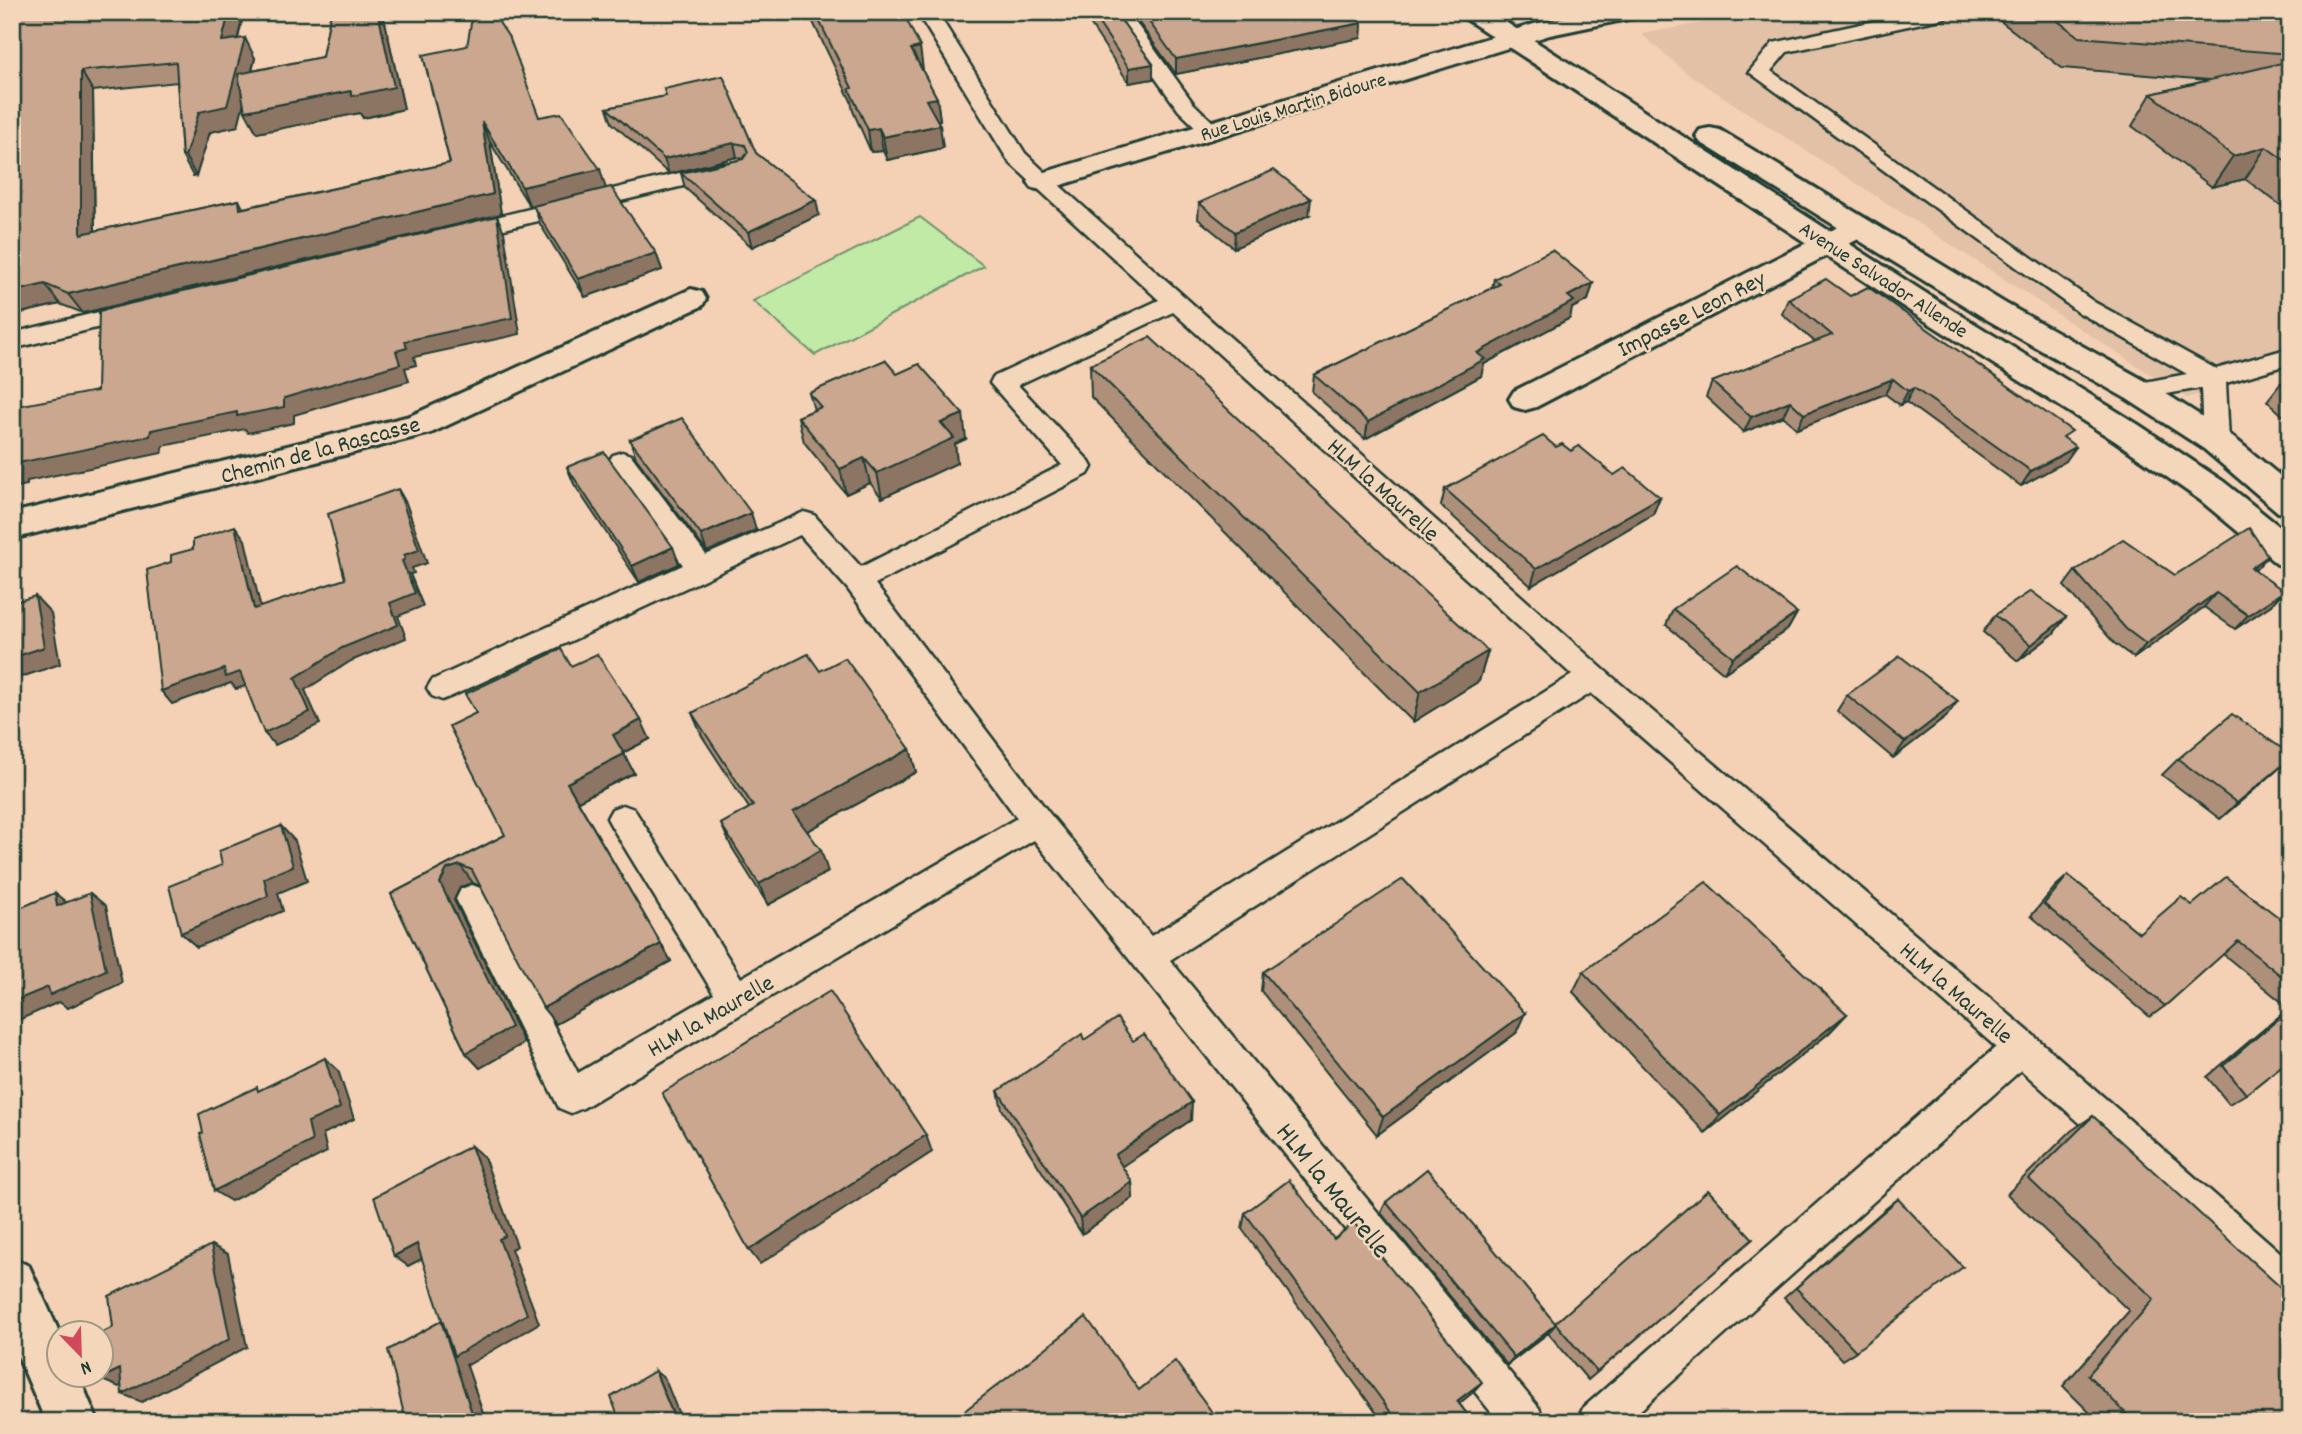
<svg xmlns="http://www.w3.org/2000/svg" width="2302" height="1434" viewBox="0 0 2302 1434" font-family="Dekko,sans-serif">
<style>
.built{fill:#e3c1a7}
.green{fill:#c1eaa6;stroke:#70946d;stroke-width:2}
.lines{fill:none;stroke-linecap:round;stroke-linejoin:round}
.service-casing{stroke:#1f3d34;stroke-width:5}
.minor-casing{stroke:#1f3d34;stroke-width:6}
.secondary-casing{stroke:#1f3d34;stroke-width:6}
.service{fill:#f4d6ba;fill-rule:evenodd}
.minor{fill:#f4d6ba;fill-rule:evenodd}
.secondary{fill:#f4d6ba;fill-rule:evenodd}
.wall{fill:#ae907a;stroke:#1f3d34;stroke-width:2}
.shaded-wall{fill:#8d7563;stroke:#1f3d34;stroke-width:2}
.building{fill:#caa78e;stroke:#1f3d34;stroke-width:2}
.labels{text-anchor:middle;stroke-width:5;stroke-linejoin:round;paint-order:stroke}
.far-street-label{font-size:21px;fill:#1f3d34;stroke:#f4d6ba}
.street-label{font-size:24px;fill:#1f3d34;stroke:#f4d6ba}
.near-street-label{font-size:28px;fill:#1f3d34;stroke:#f4d6ba}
</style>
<rect width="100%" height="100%" fill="#f4d0b4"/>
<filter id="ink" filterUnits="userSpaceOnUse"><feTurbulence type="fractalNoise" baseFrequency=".0143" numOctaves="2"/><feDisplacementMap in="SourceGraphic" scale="14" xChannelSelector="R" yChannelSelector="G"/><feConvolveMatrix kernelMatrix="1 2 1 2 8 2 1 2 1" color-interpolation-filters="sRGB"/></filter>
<g filter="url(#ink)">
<path class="built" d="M1762,12H2290V364L2187,398L1688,74L1641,34Z"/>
<path class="green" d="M920,217L984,266L815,355L753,301Z"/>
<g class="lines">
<g class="service-casing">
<g id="service">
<path d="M917,12H937L1025,153L1050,177L1603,669L2033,1035L2290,1261V1306L2277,1300L2021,1070L1627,1422H1577L1583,1408L1996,1047L1591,693L1170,960L1539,1408L1545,1422H1499L1034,840L583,1108L571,1113L559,1108L456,899L461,889L472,885L483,889L578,1073L714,994L612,827L607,818L612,809L623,805L634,809L741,978L1017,818L847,588L800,535L452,696L442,700L432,696L427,688L432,680L683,565L613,467L609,461L613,455L622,452L631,455L706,555L804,512L814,515L861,567L1062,465L990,383L993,377L1159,300L1009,162ZM1173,312L1572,675L1151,936L1049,813L875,584L1088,474L1092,467L1088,460L1018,385Z"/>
<path d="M1108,12H1128L1193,103L1218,127L1222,131L1218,135H1204L1179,111Z"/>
<path d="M1916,12H1955L1945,18L1787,52L1771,71L2094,302L2216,369L2290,348V364L2226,383L2229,441L2225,447L2216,450L2207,447L2203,441L2201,388L2138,399L2129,397L2126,391L2129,385L2187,374L2078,312L1749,72L1773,43Z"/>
<path d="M721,163L729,165L732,170L729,175L463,239L455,237L452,232L455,227L463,225Z"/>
<path d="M136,303L144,306L148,311L144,316L12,349V333Z"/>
</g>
</g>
<g class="minor-casing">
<g id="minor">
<path d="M1589,12H1640L1637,17L1550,35L1052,188L1042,190L1032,188L1028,182L1032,176L1534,24Z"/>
<path d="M1858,219L1868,222L1873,228L1868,234L1536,407L1525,410L1514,407L1509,399L1514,391L1848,222Z"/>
<path d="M691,289L702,292L706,299L702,306L431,433L12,539V513L410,416Z"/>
<path d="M12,1258L29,1266L60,1334V1374H78L98,1422H46L12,1342Z"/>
</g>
</g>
<g class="secondary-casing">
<g id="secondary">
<path d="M1460,12H1490L1938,301L2139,425L2224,482L2290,535V568L2277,564L2200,500L2115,441L1916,315L1463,17Z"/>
<path d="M1710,128L1720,130L2008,305L2149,383L2228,433L2290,484V515L2278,512L2204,449L2127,399L1986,319L1700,142L1696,136L1700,130Z"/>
</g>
</g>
<use href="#service" class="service"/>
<use href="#minor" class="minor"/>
<use href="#secondary" class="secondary"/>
</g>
<g class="wall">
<path d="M12,12H244L238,39L255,58L252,71L322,57L331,12H381L385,22L404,109L363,118L360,113L257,133L245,111L243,104L238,126L210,132L196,176H193L182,156L177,82L93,91L95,231L239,200L243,208L450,163L423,55L539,117L606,188L656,253L662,270L585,297L540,224L534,206L530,207L490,142L501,214L83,313L60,304L12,315Z"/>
<path d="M810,12H903L923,70H922L937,98L940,120H938L943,148L887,160L883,151L871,152L853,111L851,101L811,18Z"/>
<path d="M1082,12H1115L1153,64V79L1129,83Z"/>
<path d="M1131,12H1352L1362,23L1361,38L1176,74Z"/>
<path d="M1992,12H2290V212L2245,179L2212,187L2132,126L2151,94L2209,80L2062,68L1991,14Z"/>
<path d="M664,89L756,153L819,215L752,247L685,188L681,173L743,159L737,157L669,174L612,123L607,108L666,96Z"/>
<path d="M1199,203L1309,215L1234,248L1198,219Z"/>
<path d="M1494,279L1593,283L1588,300L1572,308L1570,318L1484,364L1481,376L1365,439L1312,392L1314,375L1492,288Z"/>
<path d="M1850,296L2066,440V461L2021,486L1906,402L1900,405L1885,394L1797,429L1783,416L1744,432L1706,397L1712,382L1815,342L1782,314L1788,299Z"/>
<path d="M1090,365L1488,651L1479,681L1413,722L1091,397Z"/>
<path d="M897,374L966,439L955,444L957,463L882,498L870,483L846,494L804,442L798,417L814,410L809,393Z"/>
<path d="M2290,380V422L2267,401L2281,383Z"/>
<path d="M630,440L751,513L756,530L707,552L636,458Z"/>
<path d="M1556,447L1571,451L1614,475L1660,497L1653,514L1531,586L1441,506L1445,489Z"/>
<path d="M567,467L679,564L639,582L574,484Z"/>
<path d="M2255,570L2271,605L2235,629L2204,607L2134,658L2114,643L2064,586L2075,571L2175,575Z"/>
<path d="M1673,609L1797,613L1788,629L1724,673L1666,625Z"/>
<path d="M1995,615L2066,617L2053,634L2018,661L1983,632Z"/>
<path d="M571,666L650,739L623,753L634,773L578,801L671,961L556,1024L480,886L473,883L460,887L454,900L524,1043L480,1068L466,1053L391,894L505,835Z"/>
<path d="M820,671L910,749L916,772L807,831L828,872L768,905L731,846L721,824L749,808L702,736L692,713Z"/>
<path d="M1847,695L1946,717L1893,758L1837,711Z"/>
<path d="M2178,759L2275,772L2220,819L2162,775Z"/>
<path d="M2068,875L2139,933L2192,905L2290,926V1059L2246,1094L2229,1104L2207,1077L2289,1008L2223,954L2165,1006L2150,1017L2031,916L2055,887Z"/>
<path d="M1263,972L1516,1033L1377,1135L1261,991Z"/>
<path d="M1583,972L1847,1014L1829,1033L1705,1133L1573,992Z"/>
<path d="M1084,1040L1191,1120L1122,1167L1132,1182L1133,1198L1082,1234L1002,1109L998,1091Z"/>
<path d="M2093,1116L2290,1422H2099L2063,1386L2129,1311L2007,1194L2071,1131Z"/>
<path d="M1898,1199L1856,1351L1842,1360L1784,1298L1884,1210Z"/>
<path d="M1386,1202L1555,1323L1741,1249L1588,1380L1548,1333L1507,1365L1381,1213Z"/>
<path d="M1245,1213L1334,1239L1472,1393L1459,1403L1473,1422H1383L1242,1229Z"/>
</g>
<g class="shaded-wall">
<path d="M229,12H244L232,61L222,41Z"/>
<path d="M378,12H381L385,22L404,109L363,118L360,113L257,133L245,111L351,91Z"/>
<path d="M1362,23L1361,38L1176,74V59Z"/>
<path d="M245,38L255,58L238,126L210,132L196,176L185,156L199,112Z"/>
<path d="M920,47L923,70L914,72L911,49Z"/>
<path d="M1153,64V79L1129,83V68Z"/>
<path d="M81,71L93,91L95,254L81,234Z"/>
<path d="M937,98L940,120L929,122L926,100Z"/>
<path d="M482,122L490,142L501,214L83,313L68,294L493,194Z"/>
<path d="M940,125L943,148L887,160L883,137Z"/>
<path d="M879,128L883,151L871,152L868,130Z"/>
<path d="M734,143L737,157L669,174L664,159Z"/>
<path d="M2266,147L2245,179L2212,187L2233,156Z"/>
<path d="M600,169L606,189L530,207L522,187Z"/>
<path d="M1311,199L1309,215L1234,248L1235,232Z"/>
<path d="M816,200L819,215L752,247L748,232Z"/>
<path d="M497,216L504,232L520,334L414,357L416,365L405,368L409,381L294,415V423L248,433L245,429L163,446L162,453L27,481V485L12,488L13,464L284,398L396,351L405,341Z"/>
<path d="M656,253L662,270L585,297L578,279Z"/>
<path d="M1593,283L1588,300L1572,308L1570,318L1484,364L1481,376L1365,439L1368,422L1568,296Z"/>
<path d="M45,284L60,304L12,315V292Z"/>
<path d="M1893,379L1885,394L1797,429L1804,414Z"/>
<path d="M1914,388L1906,402L1900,405L1908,391Z"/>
<path d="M1790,401L1783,416L1744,432L1751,417Z"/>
<path d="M963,414L966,439L955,444L957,463L882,498L877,473L941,423Z"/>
<path d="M2076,447L2066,461L2021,486L2031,471Z"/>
<path d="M864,458L870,483L846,494L840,469Z"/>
<path d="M398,489L406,503L427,563L412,568L414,573L410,574L423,606L398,616L406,638L351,661L305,690L320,724L275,745L264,733L295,678L390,603L404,555Z"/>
<path d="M1660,497L1653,514L1531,586L1536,569Z"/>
<path d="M751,513L756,530L707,552L701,535Z"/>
<path d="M235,526L245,540L264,622L254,609Z"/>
<path d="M673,547L679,564L639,582L632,566Z"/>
<path d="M2268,556L2255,570L2251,568Z"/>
<path d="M2284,591L2271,605L2235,629L2248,615Z"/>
<path d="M2216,593L2204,607L2134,658L2146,644Z"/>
<path d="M35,596L51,613L60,664L12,680V658Z"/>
<path d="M1797,613L1788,629L1724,673L1733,657Z"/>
<path d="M2066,617L2053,634L2018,661L2031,645Z"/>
<path d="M1488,651L1479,681L1413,722L1420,692Z"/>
<path d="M224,669L240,672L251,684L236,689L231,683L172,704L161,691Z"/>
<path d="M1958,701L1946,717L1893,758L1905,742Z"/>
<path d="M641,720L650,739L622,753L613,735Z"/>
<path d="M910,749L916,772L802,834L793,812Z"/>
<path d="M624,754L634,773L578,801L567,783Z"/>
<path d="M2290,759L2275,772L2220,819L2237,803Z"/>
<path d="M281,826L295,841L307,881L278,893L283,911L197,947L181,933L264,878Z"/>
<path d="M821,850L828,872L768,905L759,884Z"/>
<path d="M460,865L473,883L460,887L454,900L524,1043L480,1068L466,1053L440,883L447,869Z"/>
<path d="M55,893L72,907L57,906Z"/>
<path d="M90,893L106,906L122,983L68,1008L59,1002L12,1023V1002L48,987Z"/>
<path d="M661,944L671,961L556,1024L543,1008Z"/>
<path d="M1525,1013L1516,1033L1377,1135L1383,1117Z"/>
<path d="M1847,1014L1829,1033L1705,1133L1720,1115Z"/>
<path d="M325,1058L338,1070L354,1119L323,1134L327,1152L231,1201L214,1191L308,1122Z"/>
<path d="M1192,1102L1191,1120L1115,1171V1155Z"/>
<path d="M926,1135L932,1152L760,1264L749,1250Z"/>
<path d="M471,1146L484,1157L517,1246L511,1249L539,1323L468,1365L466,1363L486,1422H475L441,1321L455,1330L499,1239Z"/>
<path d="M1132,1182L1133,1198L1082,1234L1080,1218Z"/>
<path d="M417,1244L431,1254L408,1266L394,1256Z"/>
<path d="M211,1245L228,1254L247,1347L142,1402L122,1394Z"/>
<path d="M1556,1324L1548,1333L1507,1365L1514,1357Z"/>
<path d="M120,1369L140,1377L119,1387L99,1379Z"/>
<path d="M655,1371L665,1379L682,1422H676Z"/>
<path d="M1482,1382L1472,1393L1449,1412L1457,1401Z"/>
</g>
<g class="building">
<path d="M12,12H229L222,41L245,38L227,106L199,112L185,156H182L176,62L81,71V234L239,200L240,209L450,163L423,55L467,46L473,12H492L510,39L539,117L561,113L600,169L522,187L482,122L493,194L68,294L45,284L12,292Z"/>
<path d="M331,12H378L394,87L352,96L351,91L245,111L238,74L322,57Z"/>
<path d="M815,12H903L920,47L911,49L937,98L926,100L940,125L883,137L879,128L868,130L849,89L852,88Z"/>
<path d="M1091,12H1115L1153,64L1129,68Z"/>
<path d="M1142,12H1352L1362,23L1176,59Z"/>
<path d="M2046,12H2290V54L2079,37Z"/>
<path d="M2290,61V164L2266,147L2233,156L2151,94Z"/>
<path d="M723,76L756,153L816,200L748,232L681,173L743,159L748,152L745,145L734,143L664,159L607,108L666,96L664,89Z"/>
<path d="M1274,170L1311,199L1235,232L1199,203Z"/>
<path d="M611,187L656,253L578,279L533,206Z"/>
<path d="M497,216L512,318L405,341L407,348L396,351L400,364L284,398V407L237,416V412L151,430L150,436L13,464L12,469V407L97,391L99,311Z"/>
<path d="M1552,250L1593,283L1568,296L1574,301L1477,353L1485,359L1368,422L1314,375L1500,284L1494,279Z"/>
<path d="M1826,279L1850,296L1868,287L2072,431L2063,437L2076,447L2031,471L1914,388L1908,391L1893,379L1804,414L1790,401L1751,417L1712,382L1832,335L1788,299Z"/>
<path d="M1150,337L1488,651L1420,692L1090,365Z"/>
<path d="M885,360L897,374L919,364L963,414L941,423L954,438L877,473L864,458L840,469L798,417L821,407L809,393Z"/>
<path d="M2290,380V391L2281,383Z"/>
<path d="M682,418L751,513L701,535L630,440Z"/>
<path d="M1543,436L1556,447L1562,444L1571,451L1579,446L1614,475L1625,468L1660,497L1536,569L1445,489Z"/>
<path d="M604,452L673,547L632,566L567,467Z"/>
<path d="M398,489L419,550L404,555L405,559L402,561L415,593L390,603L398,625L342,648L295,678L310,712L264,733L240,672L226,677L224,669L161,691L147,570L171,562V555L193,549V540L235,526L254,609L345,579L328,514Z"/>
<path d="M2249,528L2268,556L2251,568L2284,591L2248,615L2216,593L2146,644L2126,629L2075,571L2123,539L2175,575Z"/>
<path d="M1737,566L1797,613L1733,657L1673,609Z"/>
<path d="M2031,591L2066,617L2031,645L1995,615Z"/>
<path d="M35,596L44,647L12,658V603Z"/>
<path d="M561,649L571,666L597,654L641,720L613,735L624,754L567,783L661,944L543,1008L472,870L460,865L447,869L440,883L511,1027L466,1053L391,894L505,835L449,726L476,713L465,694Z"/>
<path d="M808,654L820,671L845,658L910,749L793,812L821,850L759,884L721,824L753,806L692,713Z"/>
<path d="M1900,656L1958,701L1905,742L1847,695Z"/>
<path d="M2232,714L2290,754V759L2237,803L2178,759Z"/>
<path d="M281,826L293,866L264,878L268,896L181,933L169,886L222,865L219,851Z"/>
<path d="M2068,875L2139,933L2181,897L2192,905L2226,877L2290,926V983L2238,941L2165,1006L2044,904Z"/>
<path d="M1403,879L1525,1013L1383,1117L1263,972Z"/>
<path d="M1706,882L1847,1014L1720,1115L1583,972Z"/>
<path d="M55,893L57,906L90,893L106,970L50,995L48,987L12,1002V922H14L13,911Z"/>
<path d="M830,991L926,1135L749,1250L662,1093Z"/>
<path d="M2290,1009V1059L2246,1094L2223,1066Z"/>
<path d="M1117,1018L1133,1041L1144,1034L1192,1102L1115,1155L1132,1182L1080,1218L998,1091L1082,1034L1084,1040Z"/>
<path d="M325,1058L340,1108L308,1122L312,1141L214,1191L200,1134L203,1133L199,1114L257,1087L258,1091Z"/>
<path d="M2093,1116L2290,1296V1422H2134L2088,1375L2154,1299L2029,1179Z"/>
<path d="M471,1146L505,1236L499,1239L527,1314L454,1356L417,1244L394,1256L374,1197Z"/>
<path d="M1427,1169L1555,1323L1708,1190L1753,1239L1597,1372L1556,1324L1514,1357L1386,1202Z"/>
<path d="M1289,1180L1334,1239L1354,1223L1482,1382L1457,1401L1473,1422H1398L1245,1213Z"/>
<path d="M1898,1199L1963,1267L1856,1351L1796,1288Z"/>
<path d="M211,1245L230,1339L122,1394L120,1369L99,1379L98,1375H102L101,1333L113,1327L109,1296Z"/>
<path d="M1086,1317L1139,1390L1175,1361L1219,1422H950Z"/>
<path d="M441,1321L475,1422H406L388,1350Z"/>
<path d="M655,1371L676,1422H620L611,1397Z"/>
</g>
</g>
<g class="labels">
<g class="far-street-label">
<text transform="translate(1293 106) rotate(-17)" y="7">Rue Louis Martin Bidoure</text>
<text transform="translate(1884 279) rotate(33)" y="7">Avenue Salvador Allende</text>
</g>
<g class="street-label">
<text transform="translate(1691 313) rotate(-27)" y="8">Impasse Leon Rey</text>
<text transform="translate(320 449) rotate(-15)" y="8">Chemin de la Rascasse</text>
<text transform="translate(1384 489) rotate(42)" y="8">HLM la Maurelle</text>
<text transform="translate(1957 992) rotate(41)" y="8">HLM la Maurelle</text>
<text transform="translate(710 1015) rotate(-30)" y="8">HLM la Maurelle</text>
</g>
<g class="near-street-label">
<text transform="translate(1335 1189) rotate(51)" y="10">HLM la Maurelle</text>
</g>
</g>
<rect width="2302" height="1434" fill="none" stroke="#f4d6ba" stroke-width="42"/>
<rect x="21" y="21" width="2260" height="1392" fill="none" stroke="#1f3d34" stroke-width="2.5" filter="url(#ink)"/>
<g transform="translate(80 1354) rotate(157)"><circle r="33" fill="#f4d6ba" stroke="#9f9984" stroke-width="2"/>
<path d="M0-5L12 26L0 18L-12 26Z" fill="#d1495b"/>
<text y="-10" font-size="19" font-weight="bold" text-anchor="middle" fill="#1f3d34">N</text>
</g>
</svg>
